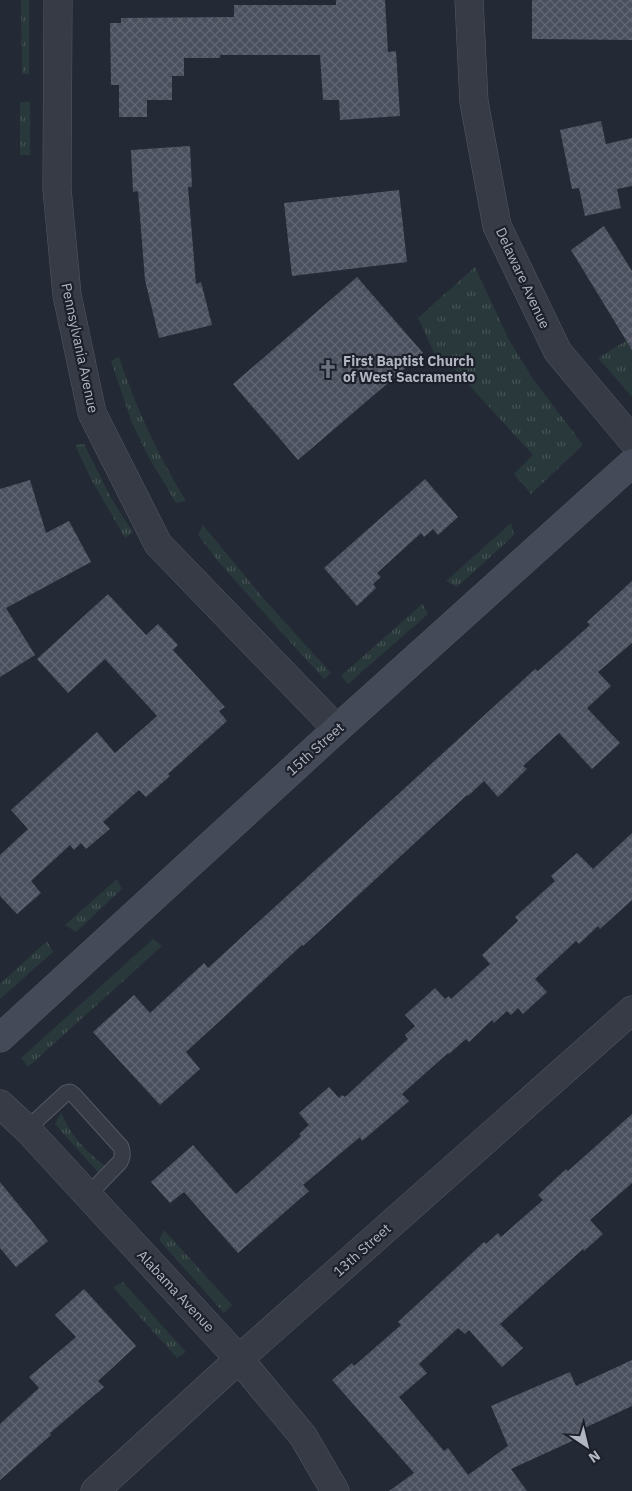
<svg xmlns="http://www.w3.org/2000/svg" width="632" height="1491" viewBox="0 0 632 1491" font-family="'IBM Plex Sans',sans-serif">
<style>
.grass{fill:url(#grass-tufts)}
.building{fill:url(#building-cross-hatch)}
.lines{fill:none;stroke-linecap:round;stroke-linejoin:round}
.lane-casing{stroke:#545963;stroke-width:17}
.street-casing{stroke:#545963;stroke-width:29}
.secondary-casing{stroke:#545963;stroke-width:29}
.lane{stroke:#363b46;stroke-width:15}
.street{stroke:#363b46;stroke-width:28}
.secondary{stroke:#454a58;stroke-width:28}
.labels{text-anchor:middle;stroke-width:4.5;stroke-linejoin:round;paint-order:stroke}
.street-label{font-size:14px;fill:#b1b6c2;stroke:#1c202a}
.poi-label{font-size:14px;font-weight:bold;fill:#b1b6c2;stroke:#1c202a;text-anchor:start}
</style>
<defs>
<pattern id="grass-tufts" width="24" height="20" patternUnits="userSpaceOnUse" patternTransform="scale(1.25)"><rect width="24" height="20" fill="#29383a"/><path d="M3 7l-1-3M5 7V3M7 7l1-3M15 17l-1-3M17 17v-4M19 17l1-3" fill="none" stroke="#465355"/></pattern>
<pattern id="building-cross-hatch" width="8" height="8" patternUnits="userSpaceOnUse" patternTransform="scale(1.25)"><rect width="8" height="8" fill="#4a505e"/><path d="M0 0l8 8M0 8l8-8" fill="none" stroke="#626773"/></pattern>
</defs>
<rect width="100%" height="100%" fill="#232935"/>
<g class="grass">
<path d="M21,0H29V74H22Z"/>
<rect x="20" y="102" width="10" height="53"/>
<path d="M475,267L509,340L533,379L583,445L531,494L514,474L533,455L447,361L437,359L418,318Z"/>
<path d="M632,337V397L598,358Z"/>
<path d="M119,357C136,408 158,455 186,501L176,503L148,456L132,423L111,361Z"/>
<path d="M84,444L111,498L133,532L125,538L90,477L75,445Z"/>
<path d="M511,523L514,535L457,587L446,581Z"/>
<path d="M203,525L264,599L331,673L324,679L273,623L217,560L198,535Z"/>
<path d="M422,604L428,614L348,684L341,676Z"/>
<path d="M117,879L122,889L76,932L65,925Z"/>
<path d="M153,939L162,946L28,1067L21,1058Z"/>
<path d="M47,941L53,952L0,999V984Z"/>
<path d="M61,1113C72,1137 86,1152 108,1168L98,1172L55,1124Z"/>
<path d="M164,1230L232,1305L224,1313L159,1240Z"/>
<path d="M123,1282L186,1352L177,1358L113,1287Z"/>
</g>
<g class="building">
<path d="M336,0H385L388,52L396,51L400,116L340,120L339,100H323L320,55H220V58H184V76H172V100H147V117H119V85H111L110,23H121V18L234,17V5H336Z"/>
<path d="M532,0H632V40L532,39Z"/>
<path d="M601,121L606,144L632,138V186L617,189L621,208L585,216L579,188L572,189L560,130Z"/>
<path d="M190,146L192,187H188L196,284L201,282L212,325L159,338L145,280L138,191L133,192L131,150Z"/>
<path d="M399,190L407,262L292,276L284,203Z"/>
<path d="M604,226L632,271V350L571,250Z"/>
<path d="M357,277L423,353L298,460L233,384Z"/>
<path d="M425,479L458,517L438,535L433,529L424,537L421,533L377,573L381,577L373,584L376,588L357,606L324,568Z"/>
<path d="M30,480L46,533L69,521L91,562L6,608L35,655L0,677V489Z"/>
<path d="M632,581V643L598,672L611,686L587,708L620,743L592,769L559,733L523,766L527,769L498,797L484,781L468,796L467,795L303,946L302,945L186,1052L200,1069L160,1105L93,1032L134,995L150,1013L204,963L208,968L535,669L538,671L590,625L587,622Z"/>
<path d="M108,594L146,635L158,624L178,645L173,650L225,707L219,711L227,721L168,774L170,776L146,797L139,790L103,822L110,829L86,849L81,843L74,850L70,845L31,881L41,893L17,914L0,896V855L28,829L11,810L97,732L115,753L157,716L105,659L68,693L37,659Z"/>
<path d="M632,833V900L600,929L598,926L579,944L576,941L535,979L547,992L523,1014L518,1008L511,1015L507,1011L494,1023L492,1020L469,1042L466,1039L449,1054L448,1053L402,1094L409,1101L362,1141L360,1137L303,1185L309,1191L238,1253L184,1192L170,1203L151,1182L193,1145L236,1194L301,1136L299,1134L309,1125L299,1113L329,1087L339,1098L342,1095L345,1097L408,1039L405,1035L415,1026L405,1015L435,988L445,999L449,996L451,999L490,964L482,955L518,921L515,917L555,881L551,876L577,853L593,869Z"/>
<path d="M632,1114V1183L590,1220L603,1234L584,1251L583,1249L500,1324L523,1348L502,1367L469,1330L465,1334L458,1328L419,1364L427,1373L399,1397L444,1451L448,1448L468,1475L508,1446L491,1406L570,1372L576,1386L632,1360V1406L580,1430L583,1436L511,1469L527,1491H389L414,1473L332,1380L352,1363L354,1366L401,1325L398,1322L484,1242L486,1244L498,1233L501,1237L543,1200L538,1195L566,1169L568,1171Z"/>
<path d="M0,1182L48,1241L16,1267L0,1248Z"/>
<path d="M84,1289L136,1346L98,1381L104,1387L50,1433L51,1435L0,1480V1424L39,1388L29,1377L76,1337L55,1315Z"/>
</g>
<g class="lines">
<g class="lane-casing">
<path id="lane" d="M27,1129L66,1093L70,1092L74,1095L121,1147C123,1153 123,1157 120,1162L88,1195"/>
</g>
<g class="street-casing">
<g id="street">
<path d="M58,0L57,189L67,295L92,413L158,544L337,729"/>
<path d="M469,0L474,102L497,226L558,352L632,440"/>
<path d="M0,1104L27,1129L239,1359L303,1436L335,1491"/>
<path d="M95,1491L239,1359L632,1010"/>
</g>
</g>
<g class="secondary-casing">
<path id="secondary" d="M0,1038L337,729L632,463"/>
</g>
<use href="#lane" class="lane"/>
<use href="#street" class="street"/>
<use href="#secondary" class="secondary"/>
</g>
<defs>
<g id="church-bare" transform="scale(1.5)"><path d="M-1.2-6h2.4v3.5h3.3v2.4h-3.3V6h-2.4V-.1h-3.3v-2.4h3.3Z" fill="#6b7280" stroke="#1c202a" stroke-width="2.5" paint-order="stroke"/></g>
</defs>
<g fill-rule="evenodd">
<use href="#church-bare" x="328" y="369"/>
</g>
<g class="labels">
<g class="street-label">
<text transform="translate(523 278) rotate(65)" y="5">Delaware Avenue</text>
<text transform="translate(80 348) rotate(78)" y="5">Pennsylvania Avenue</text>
<text transform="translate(315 749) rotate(-42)" y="5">15th Street</text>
<text transform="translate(362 1250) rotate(-42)" y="5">13th Street</text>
<text transform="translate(176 1291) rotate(47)" y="5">Alabama Avenue</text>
</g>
<g class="poi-label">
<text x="343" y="366">First Baptist Church<tspan x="343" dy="16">of West Sacramento</tspan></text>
</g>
</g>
<g transform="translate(587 1446) rotate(145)" stroke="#1c202a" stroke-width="4" paint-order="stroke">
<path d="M0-4L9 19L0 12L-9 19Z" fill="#b1b6c2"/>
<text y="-8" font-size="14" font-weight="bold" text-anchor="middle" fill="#b1b6c2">N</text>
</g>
</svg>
